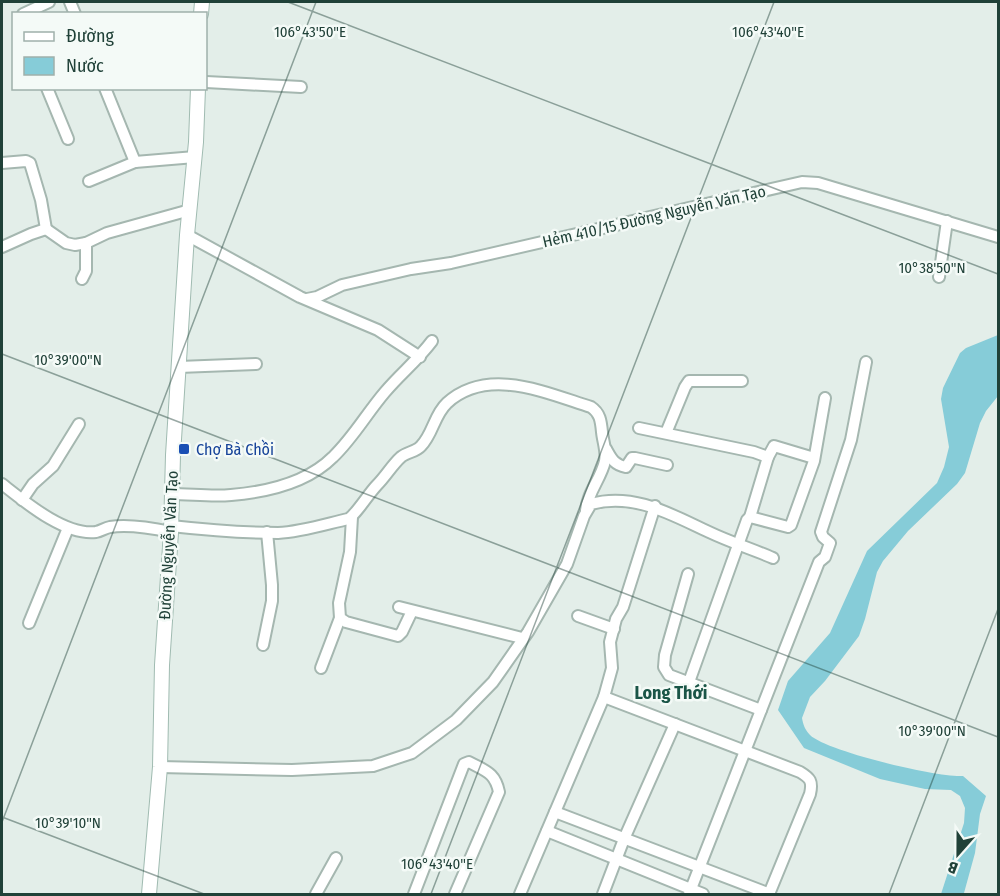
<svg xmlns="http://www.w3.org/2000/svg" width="1000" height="896" viewBox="0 0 1000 896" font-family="'Fira Sans Condensed',sans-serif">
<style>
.water{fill:#86ccd8}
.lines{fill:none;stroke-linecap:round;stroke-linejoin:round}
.street-casing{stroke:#a5b7b0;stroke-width:14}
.secondary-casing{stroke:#a0bbb1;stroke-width:16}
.street{stroke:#fff;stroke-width:10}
.secondary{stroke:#fff;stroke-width:14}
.ticks{fill:none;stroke:#204138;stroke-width:1.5;stroke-opacity:0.45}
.transit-dot{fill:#1a4fb4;stroke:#f4faf7;stroke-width:2}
.labels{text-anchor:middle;stroke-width:5;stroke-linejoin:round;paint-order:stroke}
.street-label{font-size:16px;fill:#204138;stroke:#f4faf7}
.transit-label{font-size:16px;fill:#164399;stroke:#f4faf7;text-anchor:start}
.neighbourhood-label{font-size:18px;font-weight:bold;fill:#1a5547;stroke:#f4faf7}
.ticks-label{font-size:15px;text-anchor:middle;fill:#204138;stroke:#f4faf7;stroke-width:5;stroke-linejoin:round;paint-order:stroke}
</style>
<rect width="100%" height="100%" fill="#e3eee9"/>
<path class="water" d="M998,335V396L986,411L980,423L965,473L957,484L908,531L883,561L877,572L865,619L859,636L825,681L810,697L802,718C803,724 805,730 810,735C826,751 938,778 963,776L986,796L980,814L975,853L964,893L941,894L964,823L965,808L960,796L951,790L925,789L880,779L804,748L778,710L788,681L830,633L867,551L937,483L944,467L949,447L941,399L943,388L960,353L966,348Z"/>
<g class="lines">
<g class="street-casing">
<g id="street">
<path d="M70,2L75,14"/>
<path d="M23,14L49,2"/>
<path d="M206,82L301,87"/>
<path d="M47,88L68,139"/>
<path d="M105,88L135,162"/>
<path d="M2,163L26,161L30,163L41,200L46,229"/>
<path d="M89,181L135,162L195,157"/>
<path d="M187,235L300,297L378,330L420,357"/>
<path d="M2,247L31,234L46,229L66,243L75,245L86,243L107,233L190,210"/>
<path d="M939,277L947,221"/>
<path d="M82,279L86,271V243"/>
<path d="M307,299L317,297L342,285L411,269L451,263L802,182L818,183L998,237"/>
<path d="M179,367L256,364"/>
<path d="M639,428L754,452L768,457L750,517L747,520L689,682"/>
<path d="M666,433L685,387L689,381H742"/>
<path d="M606,449C611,458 614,465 626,467L632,458H635L667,465"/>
<path d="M768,457L774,446L814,458"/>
<path d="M2,484C25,502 65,536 96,532C101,531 105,528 110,527C128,524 152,528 171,532"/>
<path d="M171,494C191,494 212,497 231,495C267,492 307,483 333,457C353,438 367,413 385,392C400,374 418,360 432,341"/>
<path d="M22,500L33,484L53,466L79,424"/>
<path d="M352,517L350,552L339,603L340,618L346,622L398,636L402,632L412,611"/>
<path d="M750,517L788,527L791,525L814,461L825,398"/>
<path d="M171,526C207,530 242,533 278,533C301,532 326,524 348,519C355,516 369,493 377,485C386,476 392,465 401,457C407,452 416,452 421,446C433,434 434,415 447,403C488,366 546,393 591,407C600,413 601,421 602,432C603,442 607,452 605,461C601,479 587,493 586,511"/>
<path d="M688,574L665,655L664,667L669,675L761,710"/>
<path d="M399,607L522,638"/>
<path d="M578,616L614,629"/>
<path d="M29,623L68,528"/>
<path d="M263,645L272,601V585L267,532"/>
<path d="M321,668L340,618"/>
<path d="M604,697L612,668L610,642L616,619L623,607L655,506"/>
<path d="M160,767L292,770L373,766L412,753L456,720L493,682L528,632L567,564L584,516L591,504C634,492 672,515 709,532C730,542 752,549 773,558"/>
<path d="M555,812L770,894"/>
<path d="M547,831L703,894"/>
<path d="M316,894L336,858"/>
<path d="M414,894L464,764L469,762C485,771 495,772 499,792L455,894"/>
<path d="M520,894L604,697L800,772C810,778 813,781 810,794L769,894"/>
<path d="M603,894L624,839L675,724"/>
<path d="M689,894L819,562L825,557L830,543L823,537L821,532L851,440L866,362"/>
</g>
</g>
<g class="secondary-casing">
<g id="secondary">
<path d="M201,14L202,2"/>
<path d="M149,894L160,767L162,665L171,532L173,455L187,235L196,142L198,88"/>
</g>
</g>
<use href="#street" class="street"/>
<use href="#secondary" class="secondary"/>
</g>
<path class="ticks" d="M288,2L998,274M2,354L998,737M2,817L204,894M2,822L316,2M431,894L774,2M889,894L998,609"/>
<rect class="transit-dot" x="178" y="443" width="12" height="12" rx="3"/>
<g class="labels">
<g class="street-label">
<text transform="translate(654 216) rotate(-13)" y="6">Hẻm 410/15 Đường Nguyễn Văn Tạo</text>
<text transform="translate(168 545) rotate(-87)" y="6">Đường Nguyễn Văn Tạo</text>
</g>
<g class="transit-label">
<text x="196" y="455">Chợ Bà Chồi</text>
</g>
<g class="neighbourhood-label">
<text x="671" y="699">Long Thới</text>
</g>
</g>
<g class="ticks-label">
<text x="768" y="37">106°43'40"E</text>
<text x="310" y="37">106°43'50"E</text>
<text x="932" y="273">10°38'50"N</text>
<text x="68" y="365">10°39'00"N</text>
<text x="932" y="736">10°39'00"N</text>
<text x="68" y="828">10°39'10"N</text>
<text x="437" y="869">106°43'40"E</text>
</g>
<rect width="1000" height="896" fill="none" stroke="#204138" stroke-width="6"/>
<rect x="12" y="12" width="195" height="78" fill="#f4faf7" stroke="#9fb0ab" stroke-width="1.5"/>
<rect x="24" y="32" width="30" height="9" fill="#ffffff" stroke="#9fb0ab" stroke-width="1.5"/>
<text x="66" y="42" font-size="18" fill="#204138">Đường</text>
<rect x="24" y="57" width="30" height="18" fill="#86ccd8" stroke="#9fb0ab" stroke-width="1.5"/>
<text x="66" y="72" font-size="18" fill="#204138">Nước</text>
<g transform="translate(958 854) rotate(201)" stroke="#f4faf7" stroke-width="4.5" paint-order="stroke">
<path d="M0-4.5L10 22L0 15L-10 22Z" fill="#204138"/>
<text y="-9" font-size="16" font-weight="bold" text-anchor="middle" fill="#204138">B</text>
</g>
</svg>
